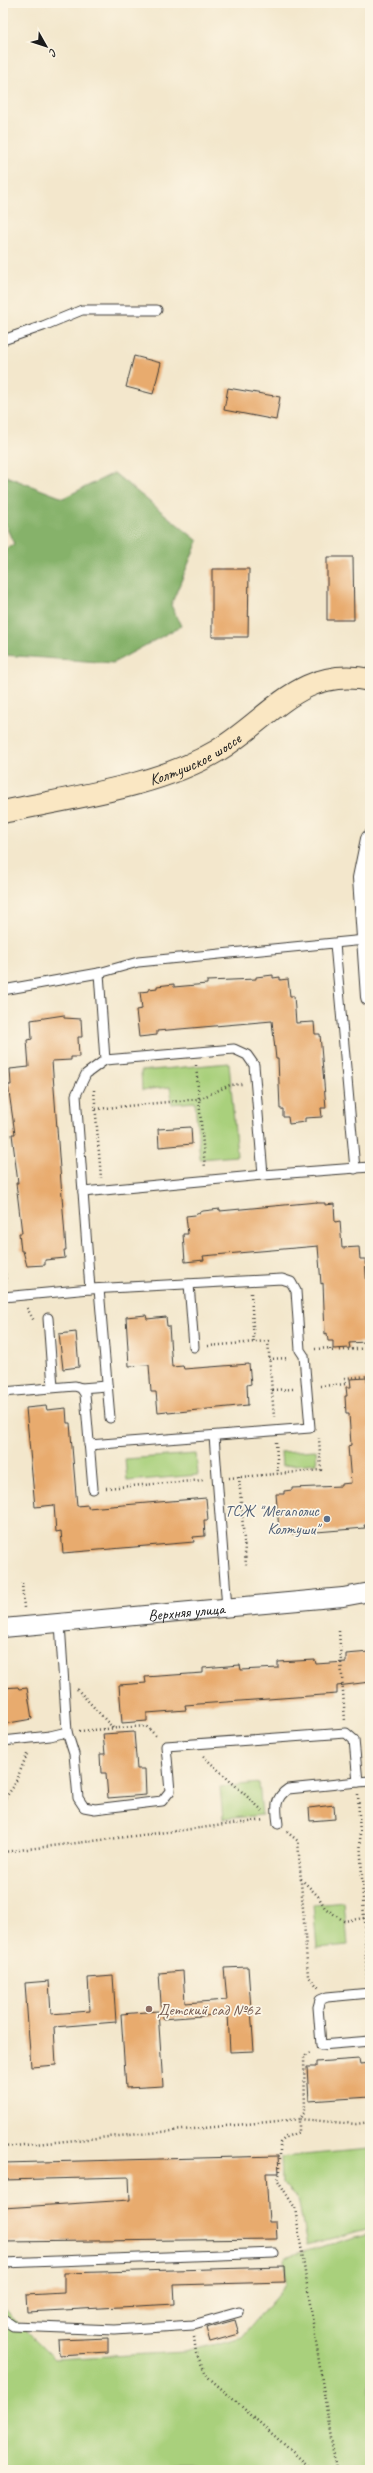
<svg xmlns="http://www.w3.org/2000/svg" width="373" height="2473" viewBox="0 0 373 2473" font-family="Caveat,sans-serif">
<style>
.green{fill:#a9d07b;stroke:#62764c}
.forest{fill:#86b26b;stroke:#516744}
.building{fill:#e8ab6e}
.lines{fill:none;stroke-linecap:round;stroke-linejoin:round}
.lane-casing{stroke:#3c3a36;stroke-width:11}
.street-casing{stroke:#3c3a36;stroke-width:20}
.secondary-casing{stroke:#3c3a36;stroke-width:24}
.path{stroke:#3c3a36;stroke-width:2.5;stroke-dasharray:1 3;stroke-linecap:butt}
.lane{stroke:#fff;stroke-width:9}
.street{stroke:#fff;stroke-width:18}
.secondary{stroke:#fae7c3;stroke-width:22}
.service-dot{fill:#5c6f8a;stroke:#fcf5e5;stroke-width:1.5}
.education-dot{fill:#8d6e63;stroke:#fcf5e5;stroke-width:1.5}
.labels{text-anchor:middle;stroke-width:3.5;stroke-linejoin:round;paint-order:stroke}
.street-label{font-size:16px;fill:#1c1c1c;stroke:#fcf5e5}
.service-label{font-size:16px;fill:#4e5e75;stroke:#fcf5e5;text-anchor:end}
.education-label{font-size:16px;fill:#785e54;stroke:#fcf5e5;text-anchor:start}
</style>
<rect width="100%" height="100%" fill="#fcf5e5"/>
<filter id="ink" filterUnits="userSpaceOnUse"><feTurbulence type="fractalNoise" baseFrequency=".025" numOctaves="2"/><feDisplacementMap in="SourceGraphic" scale="8" xChannelSelector="R" yChannelSelector="G"/><feConvolveMatrix kernelMatrix="1 2 1 2 8 2 1 2 1" color-interpolation-filters="sRGB"/></filter>
<filter id="wash" filterUnits="userSpaceOnUse"><feTurbulence type="fractalNoise" baseFrequency=".012" numOctaves="4" result="noise"/><feDisplacementMap in="SourceGraphic" scale="16" xChannelSelector="R" yChannelSelector="G"/><feGaussianBlur stdDeviation="0.9" result="paint"/><feColorMatrix in="noise" values="0 0 0 0 0 0 0 0 0 0 0 0 0 0 0 0 0 1.4 0 .05"/><feComposite in="paint" operator="in"/></filter>
<g filter="url(#wash)">
<rect width="100%" height="100%" fill="#f3e7cc"/>
<g class="green">
<path d="M229,1063L237,1156L200,1159L195,1102L172,1104L170,1087L142,1090L141,1071Z"/>
<path d="M316,1450L317,1463L282,1466L281,1452Z"/>
<path d="M196,1454L198,1475L127,1481L125,1459Z"/>
<path d="M259,1783L262,1815L223,1819L220,1787Z"/>
<path d="M344,1902L348,1945L317,1948L313,1905Z"/>
<path d="M370,2149V2228L307,2245L298,2199L282,2183L281,2157Z"/>
<path d="M370,2233V2470H3V2307L55,2359L185,2352L242,2337L286,2285L285,2257Z"/>
</g>
<path class="forest" d="M114,473L198,541L171,605L181,626L113,663L3,655V550L14,544L3,520V475L63,498Z"/>
<g id="blocks">
<g class="building">
<path d="M134,356L161,363L153,394L126,387Z"/>
<path d="M228,388L280,397L276,420L224,410Z"/>
<path d="M327,557H353L354,620H327Z"/>
<path d="M212,569H249L248,637H212Z"/>
<path d="M273,975V978L280,977V980L288,979L290,996H294L296,1023L314,1022L315,1034H320L326,1108H321L322,1117L305,1118V1122L289,1124L288,1117H283V1109H280L278,1059H276L272,1021L157,1031V1035L139,1037L136,1010L142,1009L140,992L149,991V989L157,988V986L174,984V987L207,984V981L256,979V977Z"/>
<path d="M64,1015V1018L81,1019L82,1037H78L79,1057H71V1060L52,1061L66,1250H64L65,1258L45,1260V1265L27,1266L23,1251H21L19,1233H22L16,1183H18L12,1134H15L8,1085H11L10,1069L29,1067L27,1040L32,1039L31,1020Z"/>
<path d="M191,1127L192,1144L159,1147L158,1129Z"/>
<path d="M317,1202V1203H325V1205L334,1204L335,1222L340,1221L342,1248L359,1247L360,1259H365L370,1333H366V1342L349,1343L350,1348L333,1349V1341H328L327,1333L325,1334L323,1283L321,1284L318,1246L203,1256L204,1260L185,1262L183,1234H188L186,1216L195,1215L203,1211L220,1209V1211Z"/>
<path d="M146,1315L147,1319L166,1317L167,1326H169L172,1367L183,1366L184,1369L249,1364L251,1384L247,1385L248,1405L168,1413L167,1411L158,1412L156,1392H151L149,1365L129,1366L126,1317Z"/>
<path d="M76,1332L79,1367L63,1369L59,1334Z"/>
<path d="M367,1378V1382L370,1381V1525H364L365,1528L292,1534L291,1529L279,1530L276,1494H284V1491L292,1490V1488L341,1486V1484L351,1483L348,1446L351,1445L349,1414H346L345,1396H347L346,1387H351L350,1379Z"/>
<path d="M46,1406L47,1410L66,1408L67,1423H70L77,1506L88,1505V1508L206,1498L208,1520H204L205,1536L193,1537L194,1542L63,1553L61,1531L56,1532L54,1505L35,1507L26,1408Z"/>
<path d="M370,1652V1682L337,1686V1694L185,1705L186,1710L147,1713V1721L122,1723L119,1685L146,1683L145,1677L203,1673V1668L240,1665L241,1670L278,1668V1662L315,1660L316,1664L346,1662V1654Z"/>
<path d="M18,1687L19,1689L27,1688L32,1719L3,1724V1688Z"/>
<path d="M134,1732L137,1769H145L146,1795L108,1798L106,1773H101L100,1754H105L103,1734Z"/>
<path d="M334,1805L335,1819L310,1821L309,1808Z"/>
<path d="M248,1967L254,2051L230,2052L228,2014L162,2019L159,1973L183,1971L185,2003L227,2000L224,1968Z"/>
<path d="M113,1976L116,2022L54,2027L56,2065L31,2067L25,1983L49,1981L51,2014L90,2011L88,1978Z"/>
<path d="M158,2011L163,2086L126,2088L121,2014Z"/>
<path d="M359,2059L360,2064L370,2063V2097L309,2101L307,2067H316V2062Z"/>
<path d="M278,2156L279,2173H266L269,2222H276L277,2239L3,2242V2208L130,2200L129,2177L3,2180V2163Z"/>
<path d="M284,2267L285,2282L174,2285L175,2304L27,2312L26,2295L64,2293V2273Z"/>
<path d="M235,2320L239,2334L210,2342L206,2328Z"/>
<path d="M108,2338V2352L59,2355L58,2340Z"/>
</g>
</g>
</g>
<g filter="url(#ink)">
<use href="#blocks" fill-opacity="0" stroke="#3c3a36" stroke-width="1"/>
<g class="lines">
<g class="lane-casing">
<g id="lane">
<path d="M3,340L43,326L82,310H157"/>
<path d="M335,944L355,1169"/>
<path d="M99,973L105,1060"/>
<path d="M3,990L99,973L138,962L365,940"/>
<path d="M83,1192L263,1175L370,1167"/>
<path d="M189,1284L194,1347"/>
<path d="M90,1289L76,1095L86,1074L105,1060L234,1049L247,1055L254,1065L263,1175"/>
<path d="M99,1289L110,1418"/>
<path d="M3,1297L90,1289L282,1279L291,1282L296,1291L300,1350L304,1356L310,1428L89,1445"/>
<path d="M48,1318L53,1387"/>
<path d="M81,1388L107,1386"/>
<path d="M3,1392L75,1386L81,1388L85,1394L93,1489"/>
<path d="M214,1436L227,1608"/>
<path d="M67,1732L74,1754L78,1798L84,1807L95,1809L162,1801L170,1791L166,1746L346,1733L354,1740L358,1782L370,1781"/>
<path d="M3,1741L50,1736L67,1732L60,1623"/>
<path d="M278,1824C276,1809 274,1798 288,1789L358,1782"/>
<path d="M370,1993L327,1997L320,2000L318,2007L321,2045L370,2041"/>
<path d="M3,2263L274,2253"/>
<path d="M3,2319L13,2326L115,2330L193,2325L239,2312"/>
</g>
</g>
<g class="street-casing">
<g id="street">
<path d="M370,839L362,878L370,997"/>
<path id="s1" d="M3,1628L343,1597L370,1592"/>
</g>
</g>
<g class="secondary-casing">
<g id="secondary">
<path id="s2" d="M3,812C72,797 157,787 217,751C270,719 301,665 370,680"/>
</g>
</g>
<g class="path">
<path d="M196,1065L205,1168"/>
<path d="M94,1090L101,1178"/>
<path d="M96,1109L199,1099L230,1085L242,1084"/>
<path d="M3,1254L6,1283"/>
<path d="M251,1293L254,1343"/>
<path d="M27,1308L34,1321"/>
<path d="M208,1346L268,1341L274,1417"/>
<path d="M315,1349L330,1348V1351L370,1348"/>
<path d="M269,1359L289,1358"/>
<path d="M320,1386L346,1384L345,1378L369,1376L370,1379"/>
<path d="M272,1390L293,1389"/>
<path d="M276,1442L278,1474"/>
<path d="M239,1477L246,1565"/>
<path d="M229,1478L321,1470L319,1438"/>
<path d="M106,1488L204,1480"/>
<path d="M22,1583L24,1608"/>
<path d="M339,1631L345,1721"/>
<path d="M77,1689L113,1728"/>
<path d="M79,1731L146,1726L157,1737"/>
<path d="M203,1756L263,1811"/>
<path d="M358,1794L367,1981"/>
<path d="M3,1801L14,1786L28,1752"/>
<path d="M287,1832L298,1841L308,1976L319,1988"/>
<path d="M3,1852L265,1820"/>
<path d="M301,1879L318,1896L325,1908L344,1921L364,1918"/>
<path d="M3,2147L299,2119L305,2112L304,2056L310,2052"/>
<path d="M194,2337L196,2353L207,2376L313,2470"/>
<path d="M336,2470L295,2208L277,2179L280,2173V2143L286,2137L299,2132V2119L356,2124L370,2122"/>
</g>
<use href="#lane" class="lane"/>
<use href="#street" class="street"/>
<use href="#secondary" class="secondary"/>
</g>
</g>
<circle class="service-dot" cx="327" cy="1519" r="4"/>
<circle class="education-dot" cx="149" cy="2009" r="4"/>
<g class="labels">
<g class="street-label">
<text dy="6" stroke="none"><textPath href="#s2" startOffset="200">Колтушское шоссе</textPath></text>
<text dy="6" stroke="none"><textPath href="#s1" startOffset="184">Верхняя улица</textPath></text>
</g>
<g class="service-label">
<text x="319" y="1516">ТСЖ "Мегаполис<tspan x="319" dy="18">Колтуши"</tspan></text>
</g>
<g class="education-label">
<text x="157" y="2015">Детский сад №62</text>
</g>
</g>
<rect width="373" height="2473" fill="none" stroke="#fcf5e5" stroke-width="16"/>
<g transform="translate(46 46) rotate(129)" stroke="#fcf5e5" stroke-width="3" paint-order="stroke">
<path d="M0-3L7 15L0 10L-7 15Z" fill="#1c1c1c"/>
<text y="-6" font-size="11" font-weight="bold" text-anchor="middle" fill="#1c1c1c">С</text>
</g>
</svg>
